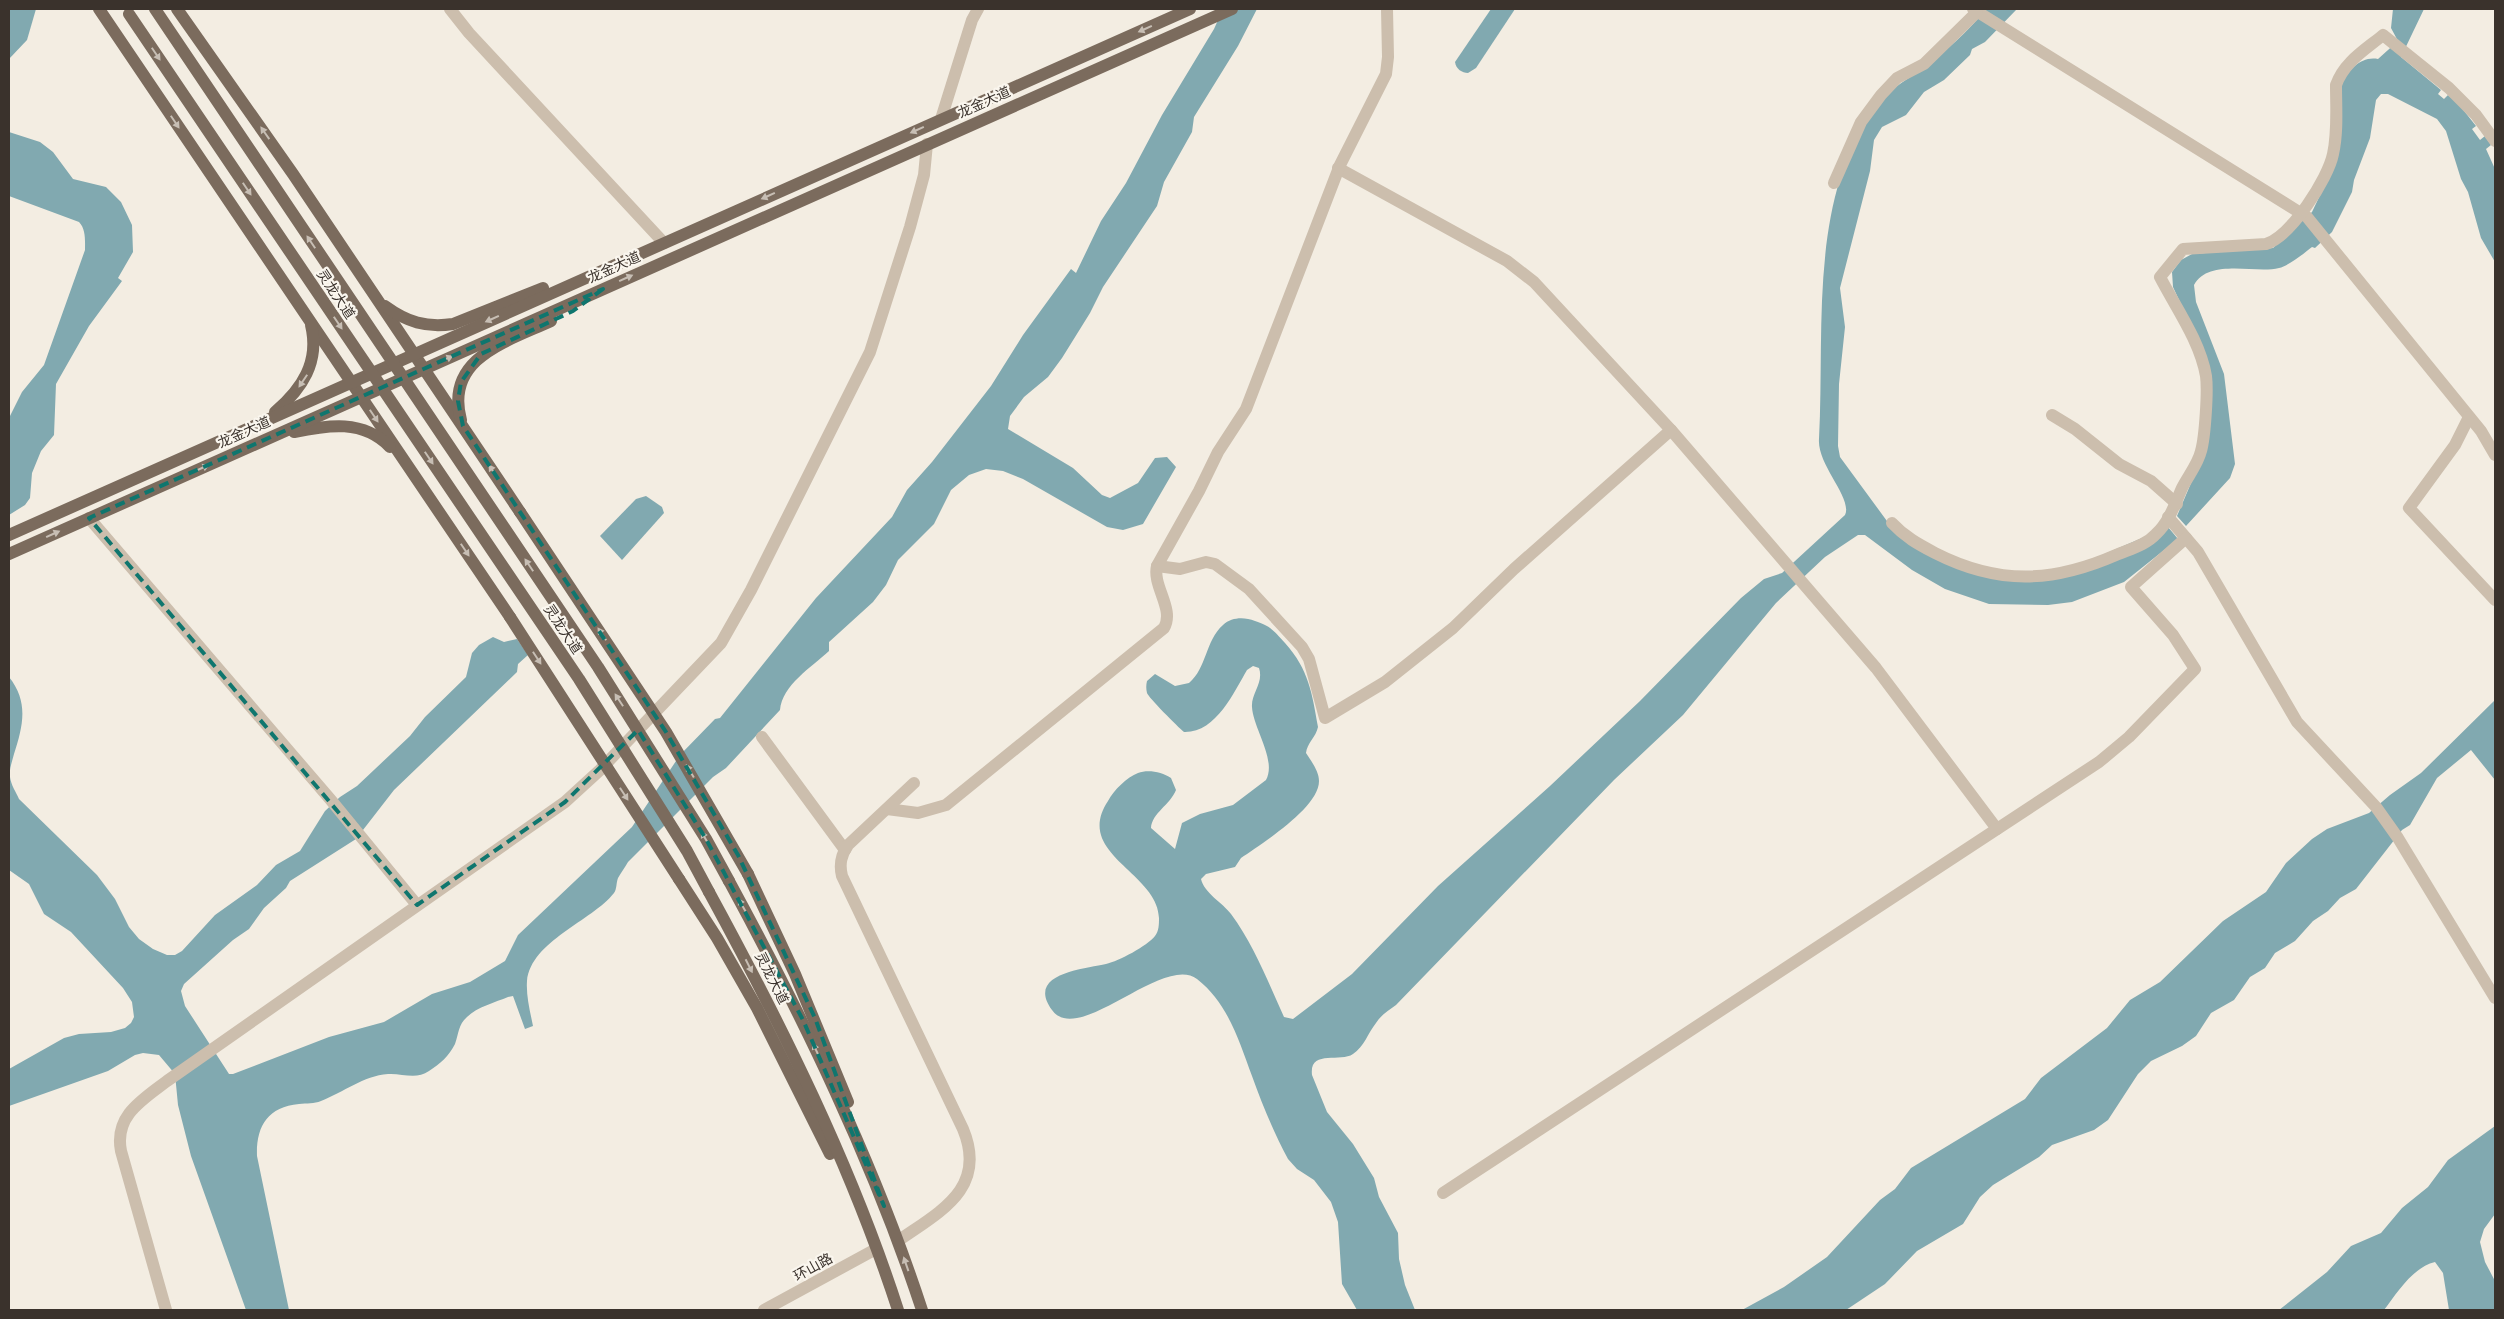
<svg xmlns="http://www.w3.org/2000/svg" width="2504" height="1319" viewBox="0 0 2504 1319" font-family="Ubuntu,'Noto Sans SC',sans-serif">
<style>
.water{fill:#81a9b0}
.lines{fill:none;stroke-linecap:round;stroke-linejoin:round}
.street{stroke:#ccbead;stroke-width:12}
.primary{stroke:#7b6b5d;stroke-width:12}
.primary-bridge{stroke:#7b6b5d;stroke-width:12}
.oneway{fill:#c7beb4}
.marked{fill:none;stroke:#0f766e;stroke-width:4;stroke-dasharray:10 6;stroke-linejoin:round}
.labels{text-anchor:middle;stroke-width:4.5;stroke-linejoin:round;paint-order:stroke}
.street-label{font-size:14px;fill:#3a322c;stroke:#faf6ee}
</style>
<rect width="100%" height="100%" fill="#f3ede2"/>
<g class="water">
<path d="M9,9H36L27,40L9,59Z"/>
<path d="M1223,9H1257L1238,46L1194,117L1192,132L1164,182L1157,206L1103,287L1090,313L1062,358L1048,377L1024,397L1010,416L1008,429L1073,468L1102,495L1110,498L1138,483L1155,458L1167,457L1176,467L1143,524L1123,530L1107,527L1023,479L1003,471L986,469L969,475L951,490L934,524L898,560L886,585L873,602L829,642V651C812,667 782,685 780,710L726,768L713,777L628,862C625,867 621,873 618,878C616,883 617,889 614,893C592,921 531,941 527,981C526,996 530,1011 533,1026L525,1029L513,996L508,997C496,1002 477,1007 467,1017C458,1025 459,1033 455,1044C449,1056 440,1064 429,1071C416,1080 402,1073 388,1074C363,1076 344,1092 321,1101C314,1104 307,1103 299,1104C267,1107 256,1127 257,1156L289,1310H246L191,1156L178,1105L175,1074L159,1055L143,1053L135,1055L108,1071L9,1106V1069L64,1038L79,1034L111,1032L125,1028L131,1023L134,1017L132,1002L123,988L71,932L44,914L29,884L9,870V677C29,702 23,726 14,754C12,762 9,769 10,777C11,785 16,792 19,799L97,875L115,899L129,927L139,939L153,949L167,955H175L182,951L215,915L257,885L276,865L300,851L325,811L340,797L357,786L410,736L425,717L466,677L472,653L479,645L493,637L504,642L517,639L528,655L518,664L517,672L394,790L356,839L290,881L286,888L264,908L249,929L233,940L184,984L181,991L185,1006L229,1074H233L329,1037L384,1022L432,994L470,982L505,961L518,935L632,827L680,755L715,719L720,718L816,598L892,517L907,490L932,462L991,386L1023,335L1071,269L1076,273L1101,221L1126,183L1162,115L1214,29Z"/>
<path d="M1491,9H1515L1476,68L1468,73C1462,73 1456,69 1455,62Z"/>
<path d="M1986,9H2017L1985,42L1972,49L1970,55L1944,80L1924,92L1906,115L1882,127L1874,140L1870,171L1840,288L1845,327L1839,384L1838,446L1840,457L1895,532L1952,566L2048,578L2168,527L2178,539L2124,582L2072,602L2048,605L1989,604L1945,589L1912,570L1865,535H1858L1825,557L1776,603L1683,715L1614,780L1396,1005C1389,1010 1381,1015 1376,1023C1368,1033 1364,1047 1353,1054C1340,1063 1309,1049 1312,1075L1327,1112L1353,1144L1374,1178L1379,1197L1398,1233L1399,1259L1405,1285L1415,1310H1357L1342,1284L1338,1222L1331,1202L1314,1180L1297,1169L1288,1159C1274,1133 1262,1104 1252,1076C1239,1041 1228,1003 1197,979C1164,953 1078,1047 1052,1010C1025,973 1085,969 1106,964C1119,961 1147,946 1155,936C1159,931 1159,924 1159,918C1158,872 1073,854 1108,801C1114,790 1127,777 1138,773C1148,769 1162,772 1171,778L1176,790C1170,805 1152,813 1151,828L1175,849L1182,823L1200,814L1233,805L1266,780C1277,760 1253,728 1252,707C1251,693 1264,683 1259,668L1253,666L1247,670C1234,692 1216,733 1184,732C1178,727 1148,697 1147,693C1146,689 1146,685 1147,681L1155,674L1175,686L1189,683C1207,668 1205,641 1223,625C1232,617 1244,617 1255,621C1271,626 1274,631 1285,643C1309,670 1312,693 1318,727C1316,737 1307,743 1306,753C1311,761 1319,771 1319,781C1319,808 1261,844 1241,858L1235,867L1206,874L1201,879C1204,893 1223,903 1231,914C1254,945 1268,982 1284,1017L1293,1019L1352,974L1438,886L1550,786L1640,701L1741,598L1764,579L1782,573L1845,515C1853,498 1817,465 1819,439C1825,330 1808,203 1874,108C1885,92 1904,82 1920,70C1943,54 1969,31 1986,9Z"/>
<path d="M2393,9H2424L2401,57L2441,90L2438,94L2444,99L2448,95L2457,102L2476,126L2472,129L2480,140L2485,136L2491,145L2486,149L2495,169V262L2481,238L2468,192L2461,179L2446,131L2437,119L2388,94H2381L2376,100L2370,138L2354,180L2352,192L2332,232L2315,248L2312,247C2303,254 2290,265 2279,268C2256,274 2209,258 2194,285L2196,302L2224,374L2235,464L2230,478L2186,526L2177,516L2206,448L2204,354L2173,287L2172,272L2181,260L2192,254L2273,248L2312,212L2336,162L2339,83C2351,70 2360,56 2378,59L2398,41L2391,28Z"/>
<path d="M9,132L40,142L53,152L73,179L106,187L121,202L132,225L133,252L118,278L122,281L89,326L56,384L54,435L41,451L32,473L30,498L25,505L9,515V418L22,392L44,365L85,250C85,241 86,229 79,222L9,196Z"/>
<path d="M646,496L662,507L664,513L622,560L600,536L636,499Z"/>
<path d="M2495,700V780L2471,750L2437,778L2410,825L2402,830L2356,889L2340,898L2328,911L2313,921L2295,941L2275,953L2265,968L2250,977L2234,1000L2211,1013L2196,1036L2182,1046L2151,1061L2138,1074L2108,1120L2094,1130L2052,1145L2039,1157L1993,1185L1980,1197L1963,1224L1917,1251L1885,1284L1846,1310H1742L1784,1287L1827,1257L1880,1200L1895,1189L1911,1168L2025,1099L2041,1078L2107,1028L2130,1000L2160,982L2223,921L2266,892L2286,863L2312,839L2327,829L2369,813L2390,795L2421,773Z"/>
<path d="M2495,1126V1214L2484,1229L2480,1242L2485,1262L2495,1281V1310H2449L2443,1273L2435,1262C2413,1267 2397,1293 2384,1310H2279L2327,1272L2351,1246L2381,1233L2402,1208L2428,1187L2448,1160Z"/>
</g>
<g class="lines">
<g class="street">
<path d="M450,9L469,33L664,243"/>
<path d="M1973,9L2307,217L2481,431L2495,455"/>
<path d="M941,119L972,20L978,9"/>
<path d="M1338,168L1507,261L1534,282L1671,430L1876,668L1997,829"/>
<path d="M1834,183L1861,122L1881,95L1897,78L1924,64L1977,12"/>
<path d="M2052,415L2075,429L2119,464L2151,481L2177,504"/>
<path d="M2469,417L2455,445L2409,508L2495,600"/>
<path d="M2168,517L2198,552L2297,722L2376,807L2398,838L2495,998"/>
<path d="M89,518L330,799L417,905"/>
<path d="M1892,523C1905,537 1918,544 1935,553C1998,585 2052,583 2116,555C2130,549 2146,545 2156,534C2169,522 2175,504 2182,488C2188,476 2198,464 2201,451C2205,437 2208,391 2206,376C2200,341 2176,308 2160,277L2183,249L2266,244C2291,236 2328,179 2333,154C2338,132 2336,107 2336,85C2344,62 2365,50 2383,35L2449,88L2476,115L2495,141"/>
<path d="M1157,566L1180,569L1206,562L1215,564L1249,589L1302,647L1309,659L1325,718L1385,682L1453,628L1514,569L1671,430"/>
<path d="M762,737L845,850"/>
<path d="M887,809L918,813L946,805L1164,628C1175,609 1152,586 1157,566L1199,491L1218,452L1246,409L1340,165L1386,74L1388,57L1387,9"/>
<path d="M1443,1193L2099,762L2129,737L2195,669L2173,635L2131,587L2186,538"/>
<path d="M898,1241C939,1212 988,1189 963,1129L842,876C839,864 841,855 848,845L914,783"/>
<path d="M166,1310L121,1151C114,1116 142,1100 167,1081L565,802L600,770L721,643L751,590L870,352L910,227L924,175L927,144"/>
<path d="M764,1310L876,1249"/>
</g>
<g class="primary">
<path d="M99,9L510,617"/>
<path d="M177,9L293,174L520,512"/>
<path d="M385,306C407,322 426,328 453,324L543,288"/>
<path d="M275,412C302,389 320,362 311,325"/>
<path d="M461,420C444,358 508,341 551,321"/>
<path d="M294,432C328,425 363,419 390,447"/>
<path d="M9,535L1190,9"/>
<path d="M9,554L1232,9"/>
<path d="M748,874L795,974L848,1102"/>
<path d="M679,879L717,938L757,1008L830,1154"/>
<path d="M729,881C804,1019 873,1161 922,1310"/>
<path d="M709,892C782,1026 851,1165 898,1310"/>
</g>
<g class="primary-bridge">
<path d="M155,9L598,667L706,839L729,881"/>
<path d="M129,14L579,679L687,851L709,892"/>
<path d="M520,512L666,732L748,874"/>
<path d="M510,617L679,879"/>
</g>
</g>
<defs><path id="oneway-solid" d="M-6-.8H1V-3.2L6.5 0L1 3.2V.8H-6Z" transform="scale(1.25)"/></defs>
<g class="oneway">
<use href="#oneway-solid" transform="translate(1145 29) rotate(156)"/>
<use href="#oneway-solid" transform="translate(156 54) rotate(56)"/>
<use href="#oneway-solid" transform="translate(175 122) rotate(56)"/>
<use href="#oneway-solid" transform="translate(917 130) rotate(156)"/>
<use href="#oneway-solid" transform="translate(265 133) rotate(-125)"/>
<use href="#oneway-solid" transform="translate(247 189) rotate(56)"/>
<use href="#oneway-solid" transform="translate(768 196) rotate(156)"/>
<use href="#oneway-solid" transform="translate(311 242) rotate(-124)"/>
<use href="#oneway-solid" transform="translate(626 278) rotate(-24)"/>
<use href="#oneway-solid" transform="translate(492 319) rotate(156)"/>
<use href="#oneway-solid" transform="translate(338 323) rotate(56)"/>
<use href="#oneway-solid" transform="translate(446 359) rotate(-24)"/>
<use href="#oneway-solid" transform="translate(303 381) rotate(124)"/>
<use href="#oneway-solid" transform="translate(374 416) rotate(56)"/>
<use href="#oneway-solid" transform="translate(429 458) rotate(56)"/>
<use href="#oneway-solid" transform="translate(202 468) rotate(-24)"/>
<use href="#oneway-solid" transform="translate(493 471) rotate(-124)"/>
<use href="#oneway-solid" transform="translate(53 534) rotate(-24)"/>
<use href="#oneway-solid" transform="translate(465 550) rotate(56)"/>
<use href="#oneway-solid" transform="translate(529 565) rotate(-124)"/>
<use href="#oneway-solid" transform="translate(602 634) rotate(-124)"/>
<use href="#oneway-solid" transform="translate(537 658) rotate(57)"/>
<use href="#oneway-solid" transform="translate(619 700) rotate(-123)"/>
<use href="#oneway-solid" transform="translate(690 771) rotate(-121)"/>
<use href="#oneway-solid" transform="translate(624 794) rotate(57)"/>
<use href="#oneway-solid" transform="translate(705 838) rotate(-120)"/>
<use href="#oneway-solid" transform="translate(742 905) rotate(-119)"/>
<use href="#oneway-solid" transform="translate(749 966) rotate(63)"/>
<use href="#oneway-solid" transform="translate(816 1050) rotate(-115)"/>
<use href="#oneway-solid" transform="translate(906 1264) rotate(-109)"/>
</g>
<path class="marked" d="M603,289L573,311L481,354L461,382L458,401L463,426L666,732L738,855L815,1018L884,1206L803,1020L706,839L638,730L565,802L417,905L89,518Z"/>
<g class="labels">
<g class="street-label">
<text transform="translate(984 102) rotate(-24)" y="5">龙金大道</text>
<text transform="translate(614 267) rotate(-24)" y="5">龙金大道</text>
<text transform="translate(336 294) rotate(56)" y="5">灵龙大道</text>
<text transform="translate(244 432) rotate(-24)" y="5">龙金大道</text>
<text transform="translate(563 629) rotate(56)" y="5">灵龙大道</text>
<text transform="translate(772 978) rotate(63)" y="5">灵龙大道</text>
<text transform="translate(813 1267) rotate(-29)" y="5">环山路</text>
</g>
</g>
<rect width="2504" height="1319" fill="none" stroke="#3a322c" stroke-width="20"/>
</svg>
